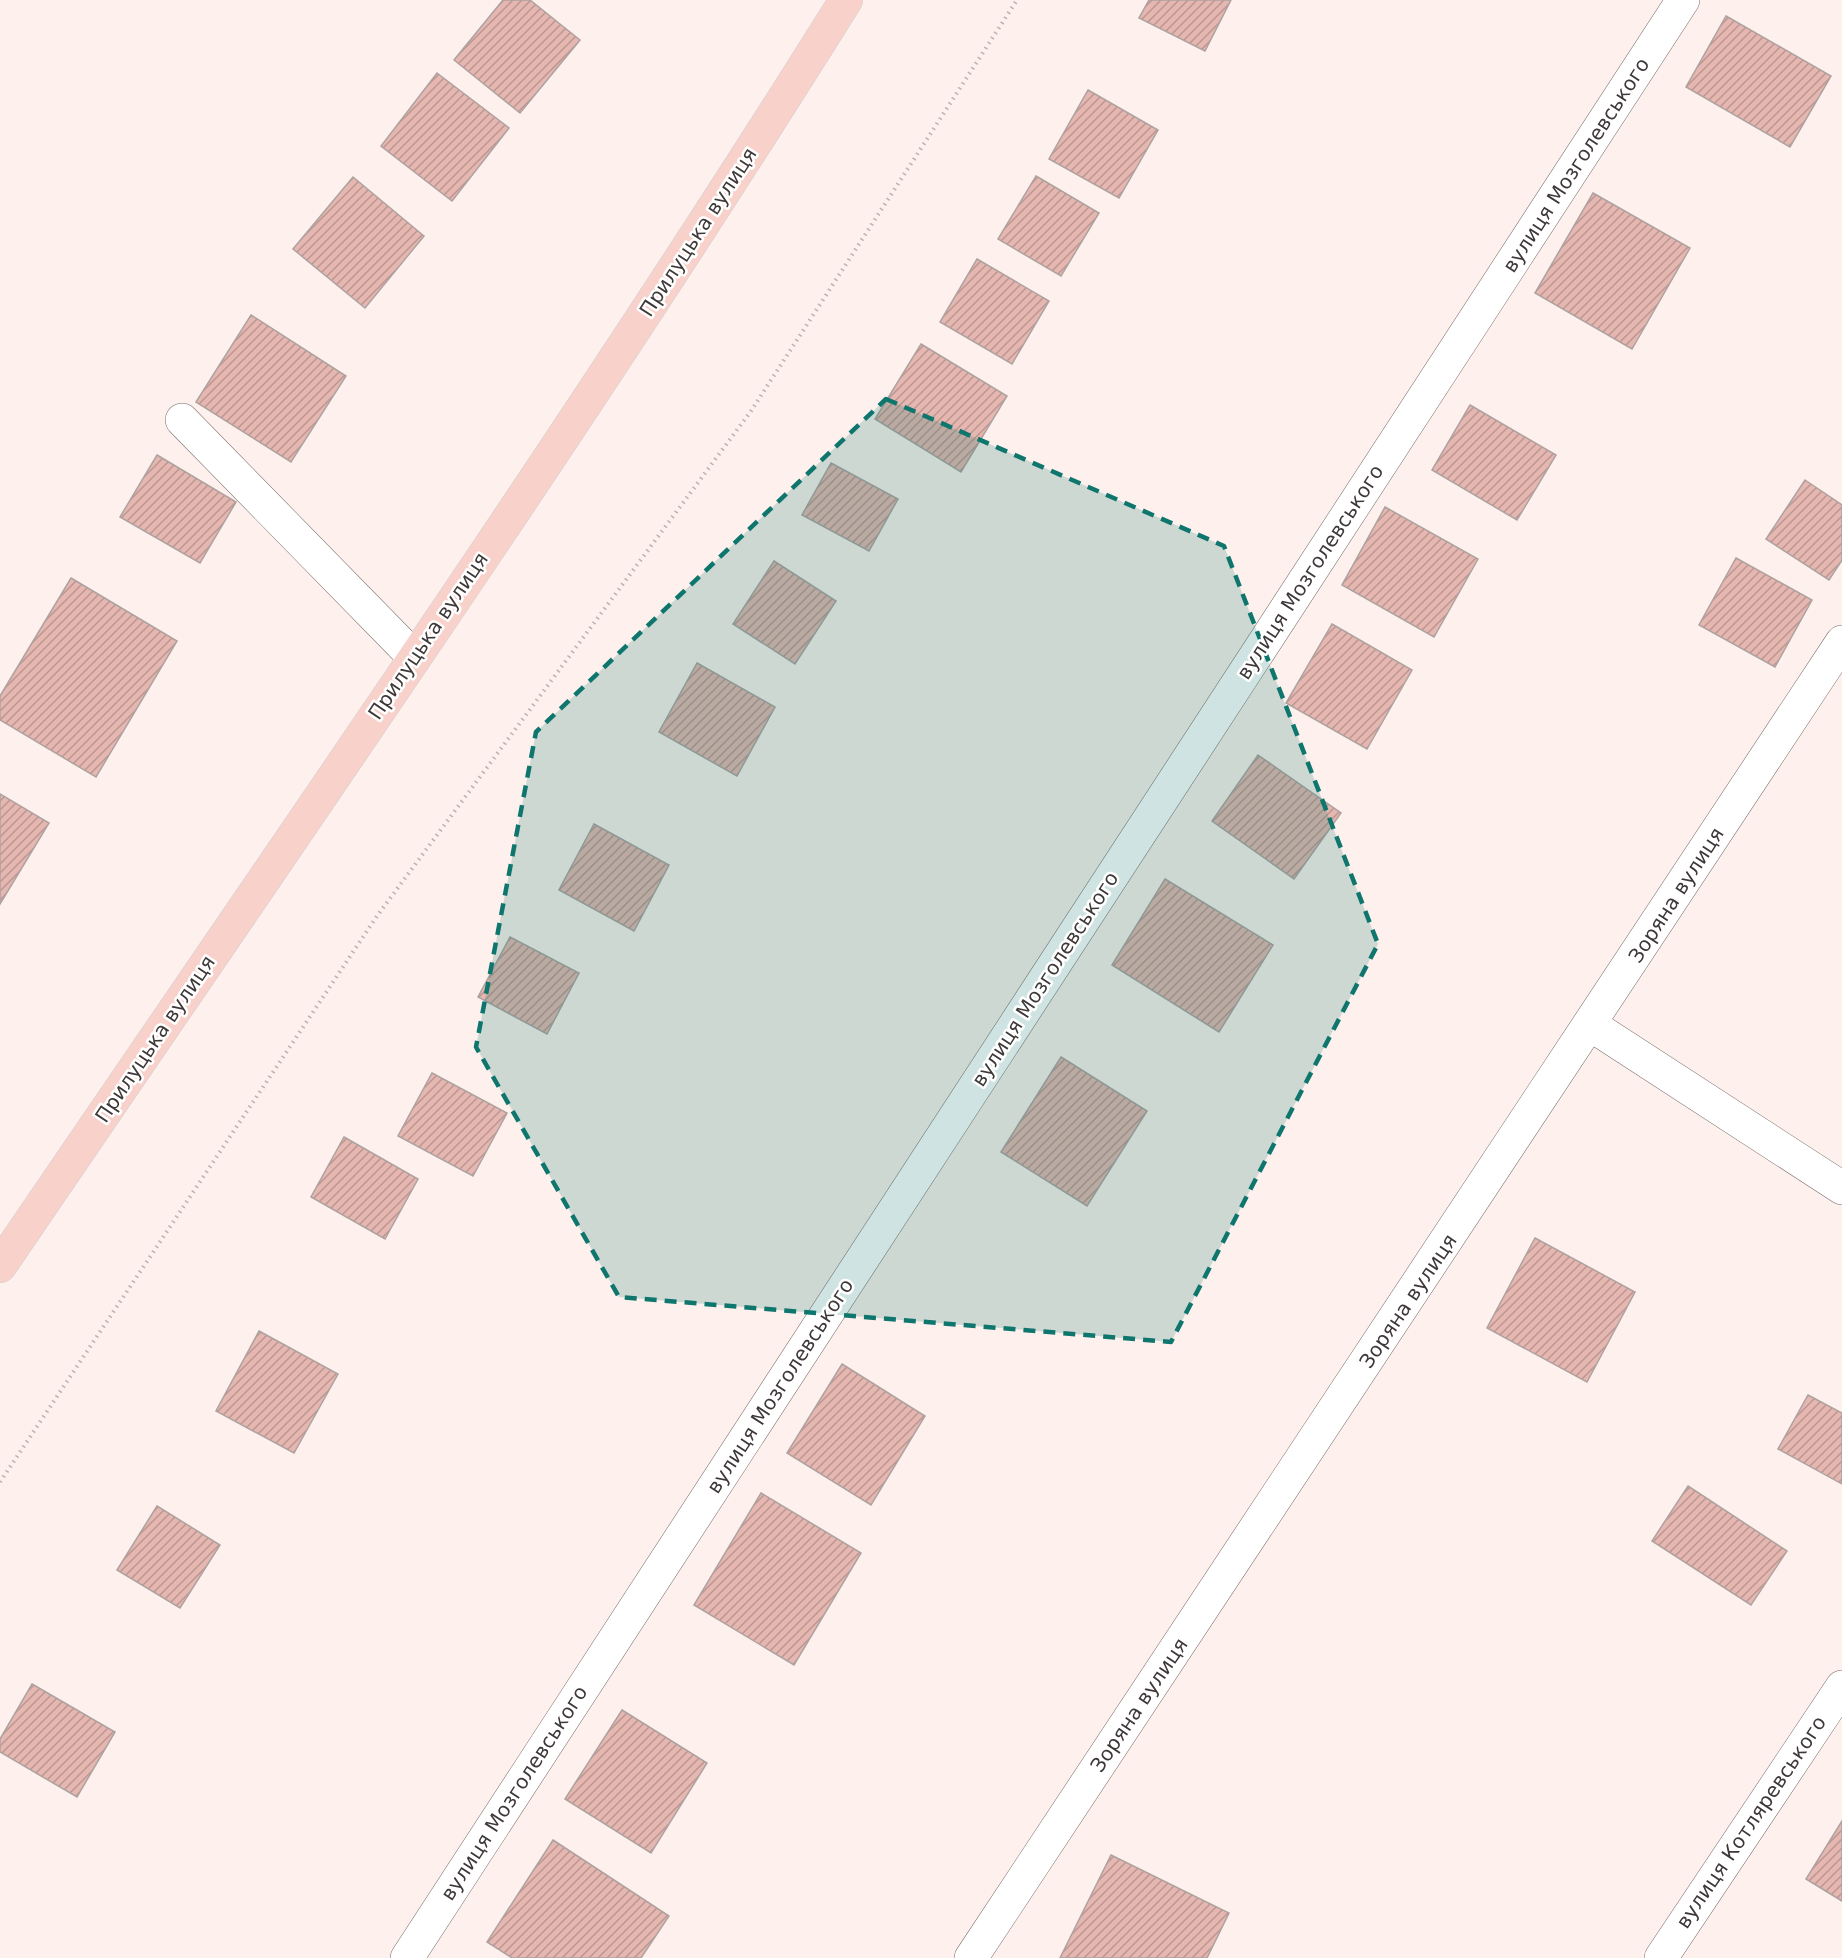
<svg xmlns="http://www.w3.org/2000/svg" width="1842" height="1958" viewBox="0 0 1842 1958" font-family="'DejaVu Sans',sans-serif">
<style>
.building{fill:url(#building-hatch);stroke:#aea2a0;stroke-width:1.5}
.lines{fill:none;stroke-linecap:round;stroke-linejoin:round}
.minor-casing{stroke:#786d6b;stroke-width:34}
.major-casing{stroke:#d1cfcf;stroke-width:34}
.path{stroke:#bcb2b0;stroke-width:4;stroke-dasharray:1.5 4.5;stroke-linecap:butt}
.minor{stroke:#fff;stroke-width:33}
.major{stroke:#f8d1cb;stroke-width:33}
.marked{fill:#0f766e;fill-opacity:0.2;stroke:#0f766e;stroke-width:4.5;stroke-dasharray:12 8;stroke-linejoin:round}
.labels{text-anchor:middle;stroke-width:5;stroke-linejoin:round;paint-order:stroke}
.street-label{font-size:20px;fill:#3e3938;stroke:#fff}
</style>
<defs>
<pattern id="building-hatch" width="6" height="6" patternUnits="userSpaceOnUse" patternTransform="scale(1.5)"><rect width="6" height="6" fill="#e6b7b0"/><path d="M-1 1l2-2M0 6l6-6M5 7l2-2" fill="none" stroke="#bc9690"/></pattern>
</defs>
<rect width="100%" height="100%" fill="#fdf0ed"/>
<g class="building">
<path d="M503,0H530L580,40L520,113L454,60Z"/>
<path d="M1149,0H1231L1205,51L1139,18Z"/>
<path d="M1726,16L1831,76L1790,147L1686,87Z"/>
<path d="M437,73L509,128L452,201L381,146Z"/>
<path d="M1088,90L1158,130L1119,198L1049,159Z"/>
<path d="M1036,176L1099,213L1061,276L998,239Z"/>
<path d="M353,177L424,236L365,308L293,249Z"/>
<path d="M1593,193L1690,248L1632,349L1535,293Z"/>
<path d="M977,259L1049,301L1012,364L940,322Z"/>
<path d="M251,315L346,376L291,462L196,402Z"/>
<path d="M921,344L1007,396L961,472L875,419Z"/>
<path d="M1470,405L1556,455L1517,520L1432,470Z"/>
<path d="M157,455L236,502L200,563L120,517Z"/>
<path d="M831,463L898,499L869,551L802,515Z"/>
<path d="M1805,480L1842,505V560L1829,580L1766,539Z"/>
<path d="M1385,507L1478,559L1434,637L1342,585Z"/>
<path d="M1736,558L1812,600L1775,667L1699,625Z"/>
<path d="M774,561L836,601L795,664L733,624Z"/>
<path d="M71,578L177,641L96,777L0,720V696Z"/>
<path d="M1332,624L1412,670L1367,749L1286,703Z"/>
<path d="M697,663L775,707L737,776L659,732Z"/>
<path d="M1258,755L1341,813L1294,879L1212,821Z"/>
<path d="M0,794L49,823L0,904Z"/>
<path d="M594,824L669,865L634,931L559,890Z"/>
<path d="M1165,879L1273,945L1219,1032L1112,965Z"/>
<path d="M510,937L579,973L547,1034L478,997Z"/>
<path d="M1061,1057L1147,1111L1087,1206L1001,1152Z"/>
<path d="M432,1073L507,1113L473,1176L398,1136Z"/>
<path d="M344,1137L418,1179L385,1239L311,1197Z"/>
<path d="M1535,1238L1635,1292L1587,1382L1487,1328Z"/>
<path d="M259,1331L338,1374L294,1453L216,1411Z"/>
<path d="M842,1364L925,1416L871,1505L787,1453Z"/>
<path d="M1808,1395L1842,1413V1484L1778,1449Z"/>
<path d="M1688,1486L1787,1551L1751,1605L1652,1541Z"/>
<path d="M761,1493L861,1553L794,1665L694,1605Z"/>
<path d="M157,1506L220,1545L180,1608L117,1570Z"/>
<path d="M32,1684L115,1732L77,1797L0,1752V1739Z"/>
<path d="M622,1710L707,1763L651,1853L565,1799Z"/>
<path d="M1842,1821V1901L1806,1879Z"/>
<path d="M553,1840L669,1916L641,1958H512L487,1942Z"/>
<path d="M1111,1855L1229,1913L1207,1958H1060Z"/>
</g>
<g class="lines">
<g class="minor-casing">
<g id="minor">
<path d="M182,420L414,657"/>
<path d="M1591,1025L1842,1188"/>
<path d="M407,1958L1683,0"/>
<path d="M971,1958L1842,642"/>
<path d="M1661,1958L1842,1687"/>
</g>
</g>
<g class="major-casing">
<path id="major" d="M0,1266C285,847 577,430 846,0"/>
</g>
<path class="path" d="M0,1482L377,916L751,411L1017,0"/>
<use href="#minor" class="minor"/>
<use href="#major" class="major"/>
</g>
<path class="marked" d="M886,399L1224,546L1378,944L1171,1342L619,1297L476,1047L536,732Z"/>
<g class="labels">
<g class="street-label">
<text transform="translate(1576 165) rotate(-57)" y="7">вулиця Мозголевського</text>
<text transform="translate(698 232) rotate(-57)" y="7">Прилуцька вулиця</text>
<text transform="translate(1310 572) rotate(-57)" y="7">вулиця Мозголевського</text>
<text transform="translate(428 636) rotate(-56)" y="7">Прилуцька вулиця</text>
<text transform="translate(1676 895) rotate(-57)" y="7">Зоряна вулиця</text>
<text transform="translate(1045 979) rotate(-57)" y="7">вулиця Мозголевського</text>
<text transform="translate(155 1039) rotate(-56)" y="7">Прилуцька вулиця</text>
<text transform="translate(1408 1301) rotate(-56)" y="7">Зоряна вулиця</text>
<text transform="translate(780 1386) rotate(-57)" y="7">вулиця Мозголевського</text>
<text transform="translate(1139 1705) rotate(-56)" y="7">Зоряна вулиця</text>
<text transform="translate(514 1793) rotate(-57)" y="7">вулиця Мозголевського</text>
<text transform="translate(1751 1822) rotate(-56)" y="7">вулиця Котляревського</text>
</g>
</g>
</svg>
